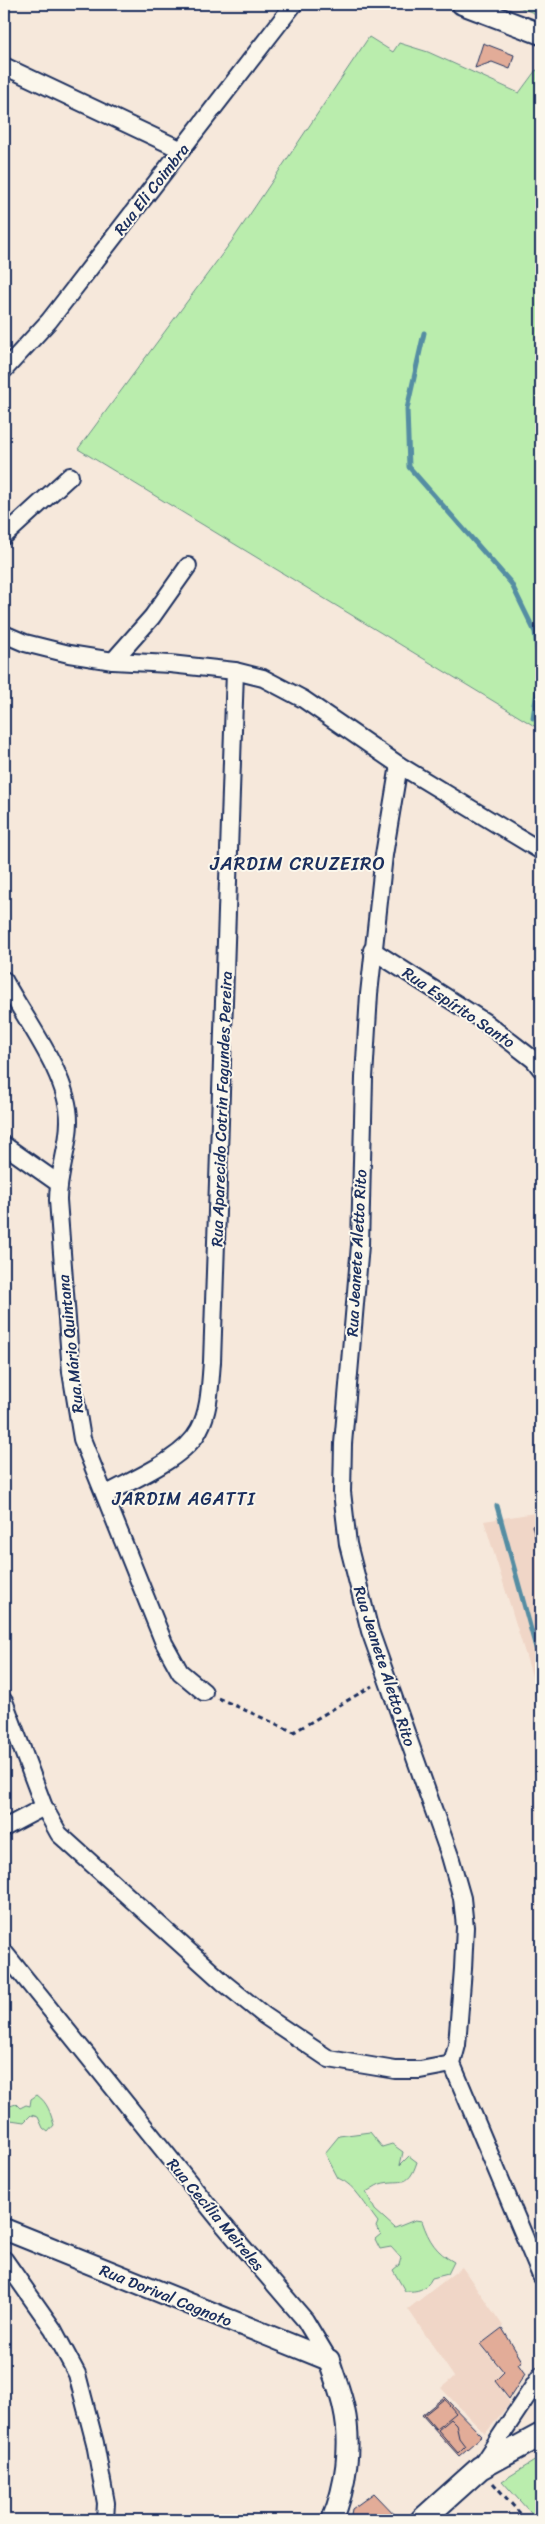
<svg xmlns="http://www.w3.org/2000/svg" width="545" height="2524" viewBox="0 0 545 2524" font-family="Sriracha,sans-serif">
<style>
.built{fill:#f0d6c7}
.green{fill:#baedad;stroke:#6a8e86}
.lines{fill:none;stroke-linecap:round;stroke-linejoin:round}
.stream{stroke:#548da3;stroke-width:5}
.building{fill:#e2ac98;stroke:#1b2f5e}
.minor-casing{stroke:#1b2f5e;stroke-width:20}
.tertiary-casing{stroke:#1b2f5e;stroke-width:24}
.secondary-casing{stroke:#1b2f5e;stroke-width:26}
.path{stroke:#1b2f5e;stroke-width:3;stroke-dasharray:5 4;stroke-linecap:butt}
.minor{stroke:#fbf7ec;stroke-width:16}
.tertiary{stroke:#fbf7ec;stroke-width:20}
.secondary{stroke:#fbf7ec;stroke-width:22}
.labels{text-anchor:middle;stroke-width:4;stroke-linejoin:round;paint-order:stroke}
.street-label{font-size:16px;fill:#1b2f5e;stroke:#fbf7ec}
.neighbourhood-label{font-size:18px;letter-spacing:1px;fill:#1b2f5e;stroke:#fbf7ec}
.quarter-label{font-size:19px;letter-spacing:1px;fill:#1b2f5e;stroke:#fbf7ec}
</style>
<rect width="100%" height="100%" fill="#f6e8db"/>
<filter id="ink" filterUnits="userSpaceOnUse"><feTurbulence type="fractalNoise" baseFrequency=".02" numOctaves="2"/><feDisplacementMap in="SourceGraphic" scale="10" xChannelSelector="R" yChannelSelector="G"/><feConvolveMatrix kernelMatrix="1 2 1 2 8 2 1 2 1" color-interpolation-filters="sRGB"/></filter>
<g filter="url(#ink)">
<g class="built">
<path d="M541,1512V1705L484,1521Z"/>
<path d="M462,2267L503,2326L480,2344L503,2373L495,2381L510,2403L485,2434L441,2388L454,2377L408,2309Z"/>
</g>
<g class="green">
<path d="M512,4H541V16Z"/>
<path d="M369,37L393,52L399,43L428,52L519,93L536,70L541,72V730L78,449L234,238Z"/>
<path d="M37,2095C48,2103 50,2112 54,2125L48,2132L43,2128L38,2117L31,2115L24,2122L4,2119V2108L16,2104L20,2108L26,2105L30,2106L31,2099Z"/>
<path d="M370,2132L382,2147L392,2144L403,2152L400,2165L409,2156L417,2162C408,2190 400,2178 380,2184C375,2186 370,2190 366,2192L375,2210L395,2228L415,2220L422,2221C429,2241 436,2252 454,2262L448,2274L432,2278C426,2290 417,2292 405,2291L393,2270L399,2265L401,2258L391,2247L380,2249L375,2239L381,2234L376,2227L378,2222C366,2207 356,2185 338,2178L325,2153L339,2136Z"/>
<path d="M541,2457V2520H537L502,2481Z"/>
</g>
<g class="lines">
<g class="stream">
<path d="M424,333L407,409L409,467L511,583L535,632L540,673L533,718"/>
<path d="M497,1506L541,1666"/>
</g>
</g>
<g class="building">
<path d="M483,43L514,55L510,69L492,62L475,68Z"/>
<path d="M541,1523V1559L532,1526Z"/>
<path d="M502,2328L522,2361L518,2364L525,2374L509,2399L495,2381L504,2372L481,2344Z"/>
<path d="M444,2397L482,2436L459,2456L422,2415Z"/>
<path d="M444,2399L456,2413L436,2429L424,2415Z"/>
<path d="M451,2419L456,2424L459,2438L465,2446L458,2453L438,2430Z"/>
<path d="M374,2493L400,2520H350L352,2509Z"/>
</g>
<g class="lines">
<g class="minor-casing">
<g id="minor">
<path d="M4,66L182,150"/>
<path d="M4,370L49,321L294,4"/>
<path d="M4,536L70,476"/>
<path d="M4,634L25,643L69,654L113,661L170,664L235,671L263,678L303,699L399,765L541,851"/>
<path d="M113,661L152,617L188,566"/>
<path d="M399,765L384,855L369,994L364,1078L360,1245L343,1444L342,1492L348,1544L370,1631L450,1856L462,1898L465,1927L463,1969L457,2045L452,2064L541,2276"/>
<path d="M372,950L485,1022L534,1060L541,1069"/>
<path d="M4,980C25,1020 69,1075 69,1121C69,1148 58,1173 58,1200L71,1372L82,1439L164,1643L180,1672L204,1692"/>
<path d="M4,1145L58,1183"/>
<path d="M105,1495C133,1479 184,1459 199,1430C210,1410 210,1384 212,1362L235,671"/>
<path d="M4,1701L44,1807L59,1834L224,1983L265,2016L329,2059L395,2070H420L452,2064"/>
<path d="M4,1828L44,1807"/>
<path d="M4,1952L222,2223L305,2320L329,2360"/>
<path d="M4,2259L53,2329L77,2374L95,2443L106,2503L105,2520"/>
<path d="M480,2467L541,2375"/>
</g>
</g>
<g class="tertiary-casing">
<g id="tertiary">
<path d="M462,4L541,34"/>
<path d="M4,2229L329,2360C334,2377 341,2393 344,2409C352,2444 346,2488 332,2520"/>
</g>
</g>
<g class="secondary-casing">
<path id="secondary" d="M422,2520L480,2468L541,2435"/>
</g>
<g class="path">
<path d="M537,830L541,822"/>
<path d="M218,1698L294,1732L372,1686"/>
<path d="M493,2483L526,2520"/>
</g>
<use href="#minor" class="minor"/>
<use href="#tertiary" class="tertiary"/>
<use href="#secondary" class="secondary"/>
</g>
</g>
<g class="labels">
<g class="street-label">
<text transform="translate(151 189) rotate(-52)" y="6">Rua Eli Coimbra</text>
<text transform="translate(459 1007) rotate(34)" y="6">Rua Espírito Santo</text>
<text transform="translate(221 1109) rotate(-88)" y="6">Rua Aparecido Cotrin Fagundes Pereira</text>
<text transform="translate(356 1253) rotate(-87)" y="6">Rua Jeanete Aletto Rito</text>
<text transform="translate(70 1344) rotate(-96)" y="6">Rua Mário Quintana</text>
<text transform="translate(385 1666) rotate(72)" y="6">Rua Jeanete Aletto Rito</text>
<text transform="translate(216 2214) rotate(50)" y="6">Rua Cecília Meireles</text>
<text transform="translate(166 2295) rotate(22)" y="6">Rua Dorival Cagnoto</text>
</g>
<g class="neighbourhood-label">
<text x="184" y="1505">JARDIM AGATTI</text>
</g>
<g class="quarter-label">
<text x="298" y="870">JARDIM CRUZEIRO</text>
</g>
</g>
<rect width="545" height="2524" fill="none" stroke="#fbf7ec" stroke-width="20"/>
<rect x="10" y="10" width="525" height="2504" fill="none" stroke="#1b2f5e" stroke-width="2" filter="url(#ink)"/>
</svg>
